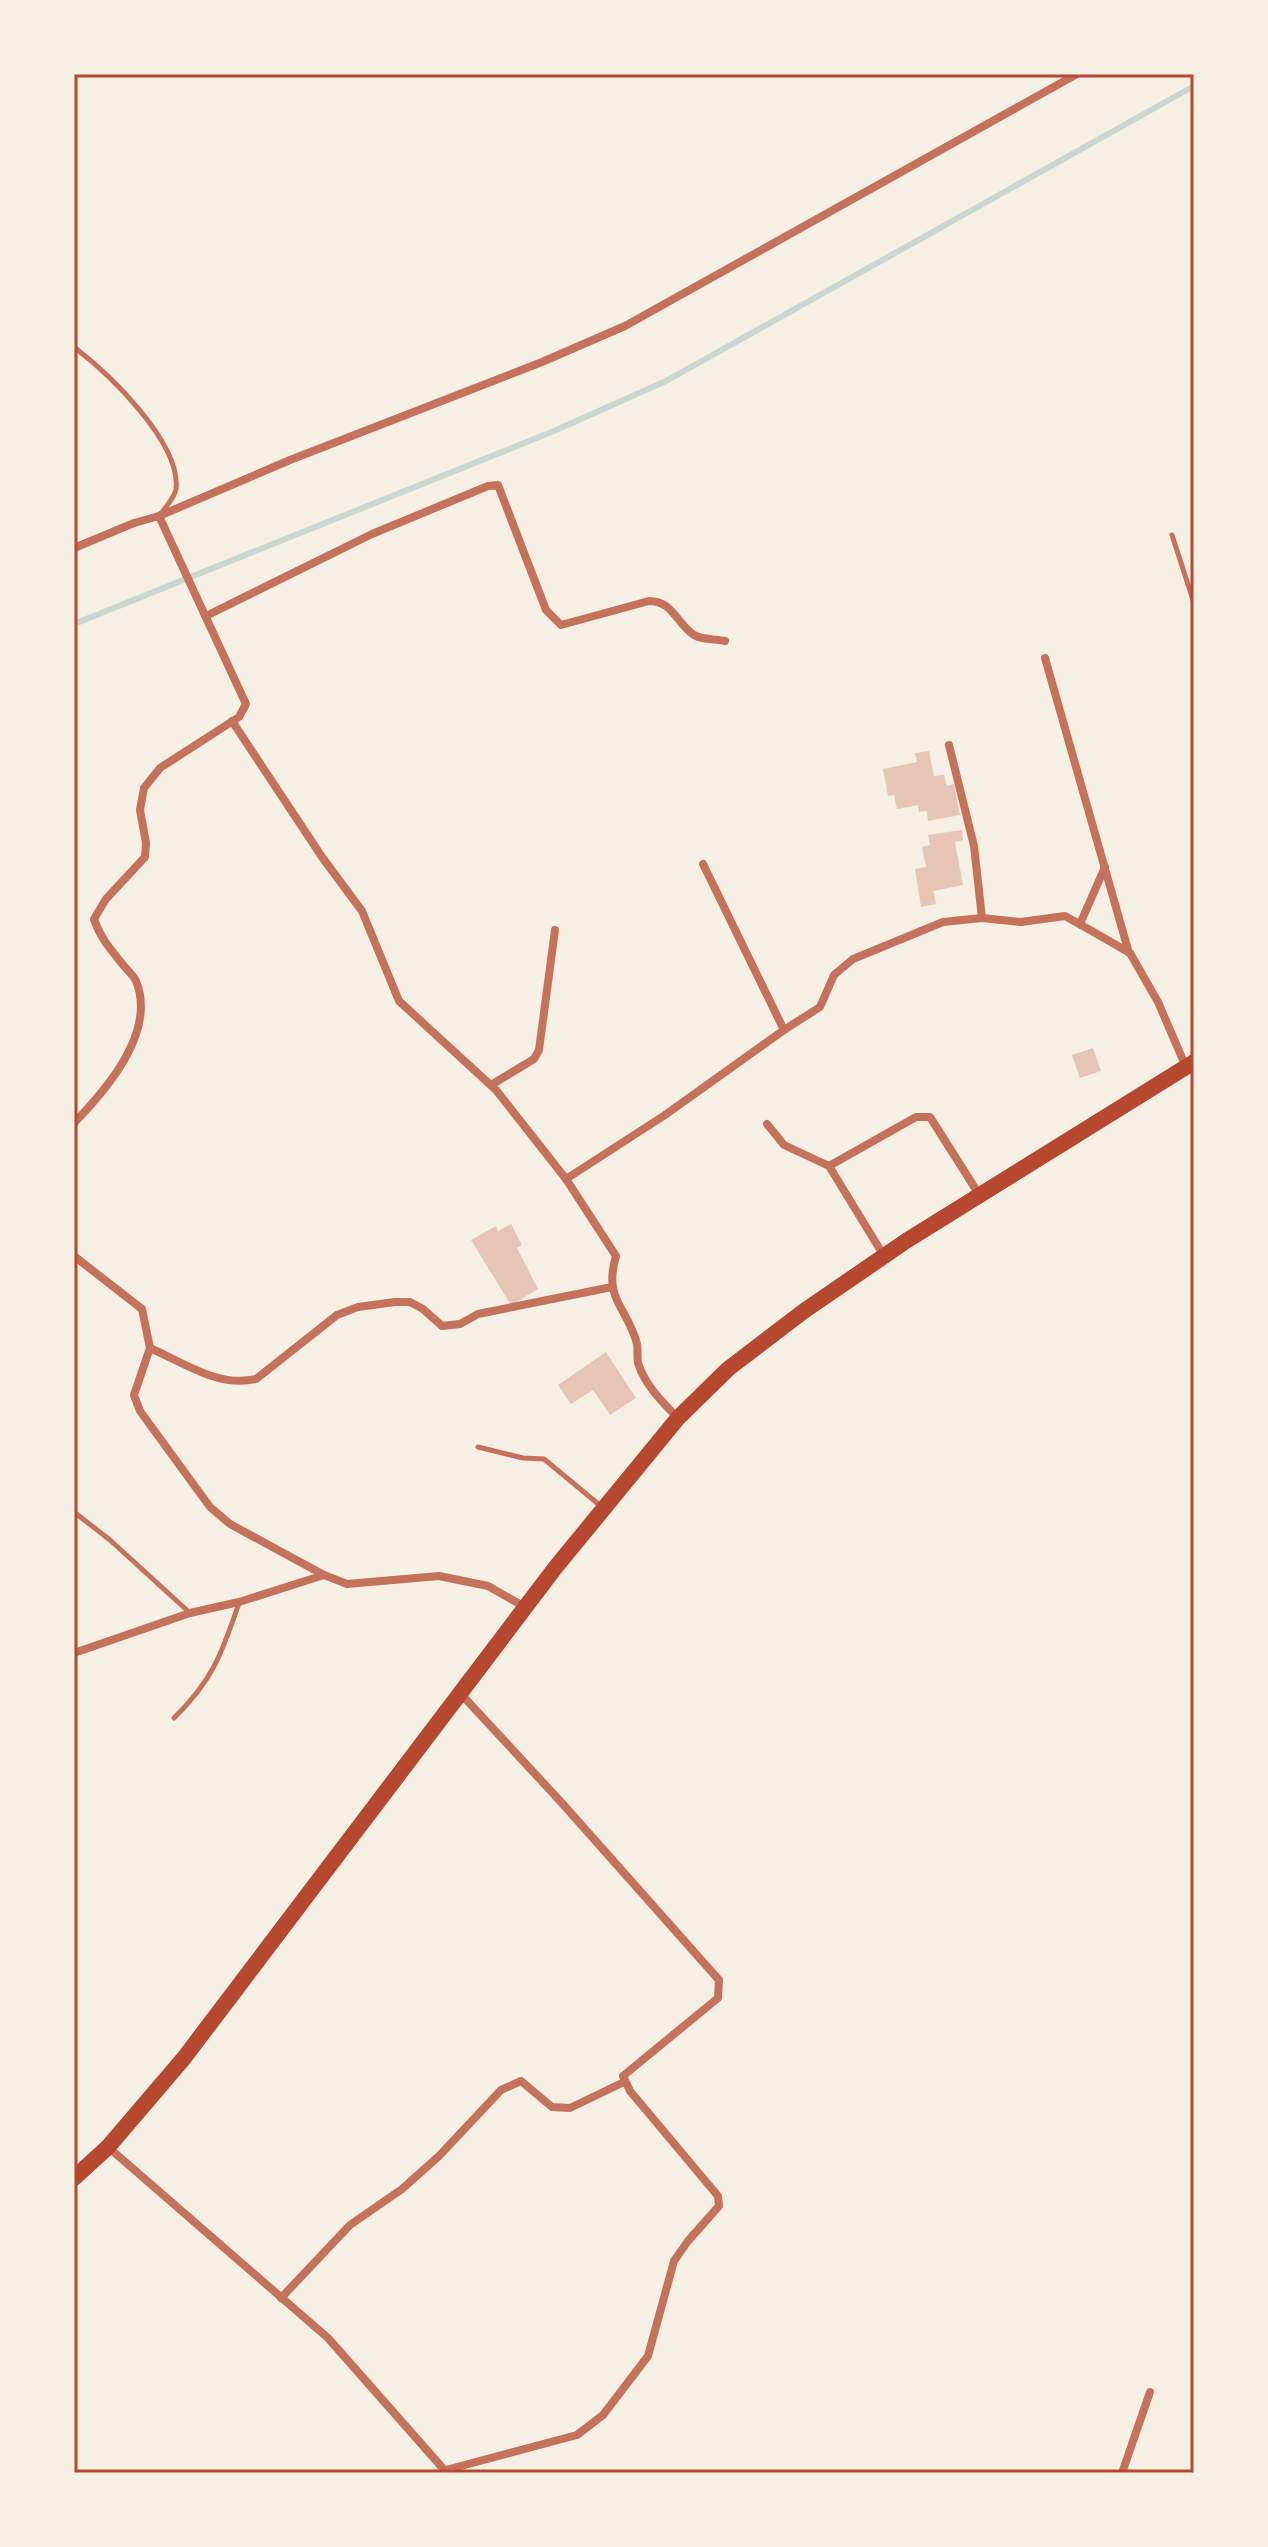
<svg xmlns="http://www.w3.org/2000/svg" width="1268" height="2547" viewBox="0 0 1268 2547" font-family="'PT Serif',serif">
<style>
.lines{fill:none;stroke-linecap:round;stroke-linejoin:round}
.stream{stroke:#c9d6d2;stroke-width:6}
.building{fill:#e6c5b7}
.service{stroke:#c5725c;stroke-width:5}
.minor{stroke:#c5725c;stroke-width:8}
.primary{stroke:#b5482f;stroke-width:16}
.neatline{fill:none;stroke:#b5482f;stroke-width:3}
</style>
<rect width="100%" height="100%" fill="#f6efe4"/>
<g class="lines">
<path class="stream" d="M74,624L554,431L666,381L1194,86"/>
</g>
<g class="building">
<path d="M929,751L934,776L944,775L947,786L954,784L960,815L928,821L927,811L919,812L918,805L897,809L894,795L888,796L883,769L917,762L915,753Z"/>
<path d="M962,830L963,840L955,842L963,885L933,891L936,904L921,907L915,869L926,867L922,847L930,845L928,835Z"/>
<path d="M1093,1048L1101,1071L1080,1078L1072,1055Z"/>
<path d="M511,1224L522,1245L517,1248L538,1289L511,1305L471,1240L496,1226L498,1231Z"/>
<path d="M606,1352L636,1398L610,1415L593,1390L571,1404L558,1385Z"/>
</g>
<g class="lines">
<g class="service">
<path d="M74,347C108,373 181,442 176,489C175,497 165,508 160,515"/>
<path d="M1172,535L1194,603"/>
<path d="M478,1447L523,1458L544,1459L602,1507"/>
<path d="M74,1512L110,1540L190,1613"/>
<path d="M174,1718C213,1680 222,1653 239,1603"/>
</g>
<g class="minor">
<path d="M74,548L134,523L159,516L290,460L542,362L625,326L1077,74"/>
<path d="M206,616L372,534L488,486L498,485L546,610L561,625L649,601C673,601 676,623 694,635C702,640 716,639 725,641"/>
<path d="M1045,658L1129,953"/>
<path d="M232,721L322,857L362,911L399,1001L496,1090L566,1179L616,1256C603,1300 627,1306 637,1344C638,1350 637,1357 638,1363C645,1385 662,1402 678,1418"/>
<path d="M949,745L974,846L982,918"/>
<path d="M703,864L784,1030"/>
<path d="M1080,924L1105,867"/>
<path d="M491,1085L534,1059L539,1050L555,930"/>
<path d="M74,1123C106,1090 157,1032 136,981C134,976 128,971 124,966C112,951 100,938 94,919L106,899L145,857L146,843L140,810L144,788L160,768L239,717L246,704L159,516"/>
<path d="M767,1124L784,1145L829,1166"/>
<path d="M566,1179L665,1115L784,1030L820,1007L834,975L853,959L943,922L982,918L1021,922L1065,916L1097,934L1130,953L1158,1002L1186,1067"/>
<path d="M74,1256L142,1309L150,1348L134,1395L140,1411L210,1507L230,1524L324,1575L347,1584L439,1576L488,1586L525,1607"/>
<path d="M884,1256L829,1166L916,1117H930L980,1196"/>
<path d="M150,1348C184,1363 219,1388 256,1379L337,1315L358,1307L395,1302H410L423,1309L442,1326L460,1324L478,1314L612,1287"/>
<path d="M74,1653L190,1613L239,1602L324,1575"/>
<path d="M108,2147L328,2338L447,2473"/>
<path d="M281,2298L350,2225L402,2189L439,2156L501,2090L521,2081L552,2107L570,2108L624,2082"/>
<path d="M446,2470L577,2435L603,2415L648,2356L674,2261L688,2241L719,2206L718,2196L630,2091L623,2076L718,1998L719,1980L561,1802L461,1694"/>
<path d="M1122,2473L1150,2392"/>
</g>
<path class="primary" d="M74,2178L108,2147L184,2058L555,1568L678,1418L728,1369L804,1311L906,1241L1194,1062"/>
</g>
<rect width="1268" height="2547" fill="none" stroke="#f6efe4" stroke-width="152"/>
<rect x="76" y="76" width="1116" height="2395" class="neatline"/>
</svg>
